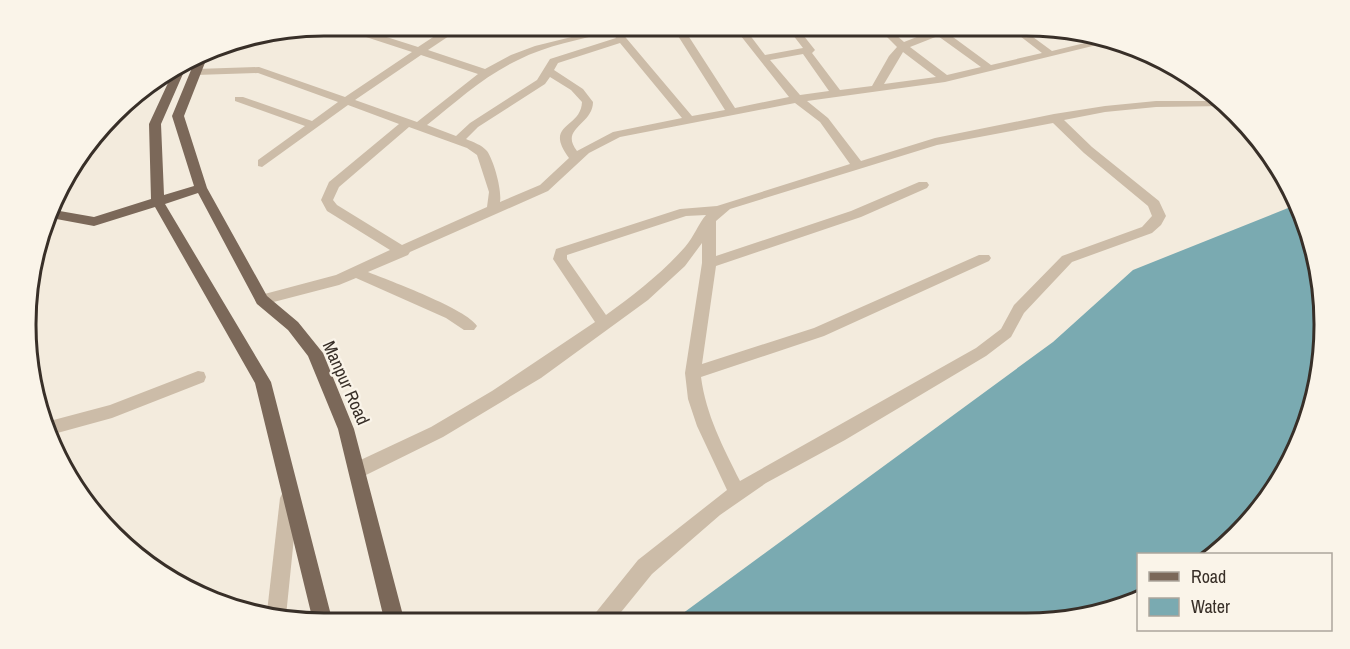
<svg xmlns="http://www.w3.org/2000/svg" width="1350" height="649" viewBox="0 0 1350 649" font-family="'Archivo Narrow',sans-serif">
<style>
.water{fill:#7aaab1}
.lines{fill:none;stroke-linecap:round;stroke-linejoin:round}
.minor{fill:#ccbca8;fill-rule:evenodd}
.primary{fill:#7b6859;fill-rule:evenodd}
.labels{text-anchor:middle;stroke-width:4.5;stroke-linejoin:round;paint-order:stroke}
.street-label{font-size:18px;fill:#382f28;stroke:#faf4e9}
.rim{fill:none;stroke:#382f28;stroke-width:3}
</style>
<rect width="100%" height="100%" fill="#f3ebdd"/>
<path class="water" d="M1298,204L1302,210L1324,325L1302,439L1262,507L1215,554H1138V601L1065,621L671,622L1053,342L1133,270Z"/>
<g class="lines">
<g class="minor">
<path d="M365,26H375L371,31L374,33L418,47L450,26H458V30L428,50L485,69L511,55L535,46L616,26L692,116L725,110L673,28L676,26H682L735,108L789,97L733,26H743L765,55L803,48L786,26H796L815,50L812,53L840,90L872,86L889,56L897,47L876,26H886L904,42L932,31L929,28L930,26H938L991,65L1042,53L1007,26H1018L1052,51L1097,40L1109,42L945,82L807,101L828,118L861,161L935,138L1054,114L1105,106L1156,101H1218L1227,106L1156,107L1105,112L1064,120L1092,147L1159,201L1166,216L1161,225L1152,233L1072,262L1024,313L1011,337L986,356L845,440L766,483L720,515L652,574L613,622L590,623L593,616L638,560L727,490L697,426L688,399L685,373L702,263V243L685,266L648,300L541,378L443,437L364,476L358,478L352,476L349,470L352,464L431,427L492,391L595,322L553,259L556,249L680,209L717,206L850,164L820,122L795,103L620,137L589,153L548,191L410,252L408,255L368,272C390,281 467,309 477,326L474,330H464L446,318L356,278L339,285L262,305L257,304L255,300L257,296L336,275L390,250L327,211L321,200L329,182L399,124L348,105L262,167L258,166V160L305,126L235,101V97H243L312,121L338,102L258,73L196,75L191,72L196,69L259,67L345,97L412,52L366,37L361,31ZM612,31L616,38L550,59L537,80L470,123L456,136L427,125C456,102 484,76 518,60C547,45 580,40 612,31ZM938,36L981,67L947,75L910,47ZM620,43L682,118L613,132L577,151C559,128 593,125 593,102L583,89L554,70L558,63ZM903,52L936,77L884,84ZM803,54L829,91L800,95L770,60ZM421,55L478,74L417,122L355,100ZM550,77L571,90L582,102C581,129 543,123 569,158L540,185L500,202C502,190 494,161 487,151C482,145 473,142 466,139L478,127L545,84ZM1053,123L1084,153L1148,206L1152,216L1142,227L1062,256L1014,305L1001,329L976,348L740,481C723,447 706,415 701,377L824,336L989,261L991,258L989,255H979L814,328L702,364L716,266L861,217L927,188L929,185L927,182H919L851,211L716,256V221L730,209L937,145ZM409,127L467,148L477,155L489,192L487,207L402,245L337,205L333,200L339,187ZM706,215C698,224 694,237 685,247C662,273 634,295 606,315L567,259V255L686,216Z"/>
<path d="M198,371L204,372L206,377L204,382L112,418L50,435L46,422L110,405Z"/>
<path d="M289,490L295,492L298,498L286,616L267,612L280,498L283,492Z"/>
</g>
<path class="primary" d="M207,53L208,55L184,116L207,188L267,296L298,322L323,353L354,429L405,623H385L338,429L308,356L288,330L257,304L198,193L165,204L271,382L333,623L313,621L255,383L155,207L94,226L51,218L54,210L94,217L151,199L149,124L174,70L185,65L186,67L161,124L164,195L194,186L172,116L196,58Z"/>
</g>
<g class="labels">
<g class="street-label">
<text transform="translate(346 383) rotate(66)" y="6">Manpur Road</text>
</g>
</g>
<path d="M0 0H1350V649H0ZM324 36H1026A288 288 0 0 1 1314 324V325A288 288 0 0 1 1026 613H324A288 288 0 0 1 36 325V324A288 288 0 0 1 324 36Z" fill="#faf4e9" fill-rule="evenodd"/>
<path class="rim" d="M324 36H1026A288 288 0 0 1 1314 324V325A288 288 0 0 1 1026 613H324A288 288 0 0 1 36 325V324A288 288 0 0 1 324 36Z"/>
<rect x="1137" y="553" width="195" height="78" fill="#faf4e9" stroke="#aca59c" stroke-width="1.5"/>
<rect x="1149" y="572" width="30" height="9" fill="#7b6859" stroke="#aca59c" stroke-width="1.5"/>
<text x="1191" y="583" font-size="18" fill="#382f28">Road</text>
<rect x="1149" y="598" width="30" height="18" fill="#7aaab1" stroke="#aca59c" stroke-width="1.5"/>
<text x="1191" y="613" font-size="18" fill="#382f28">Water</text>
</svg>
